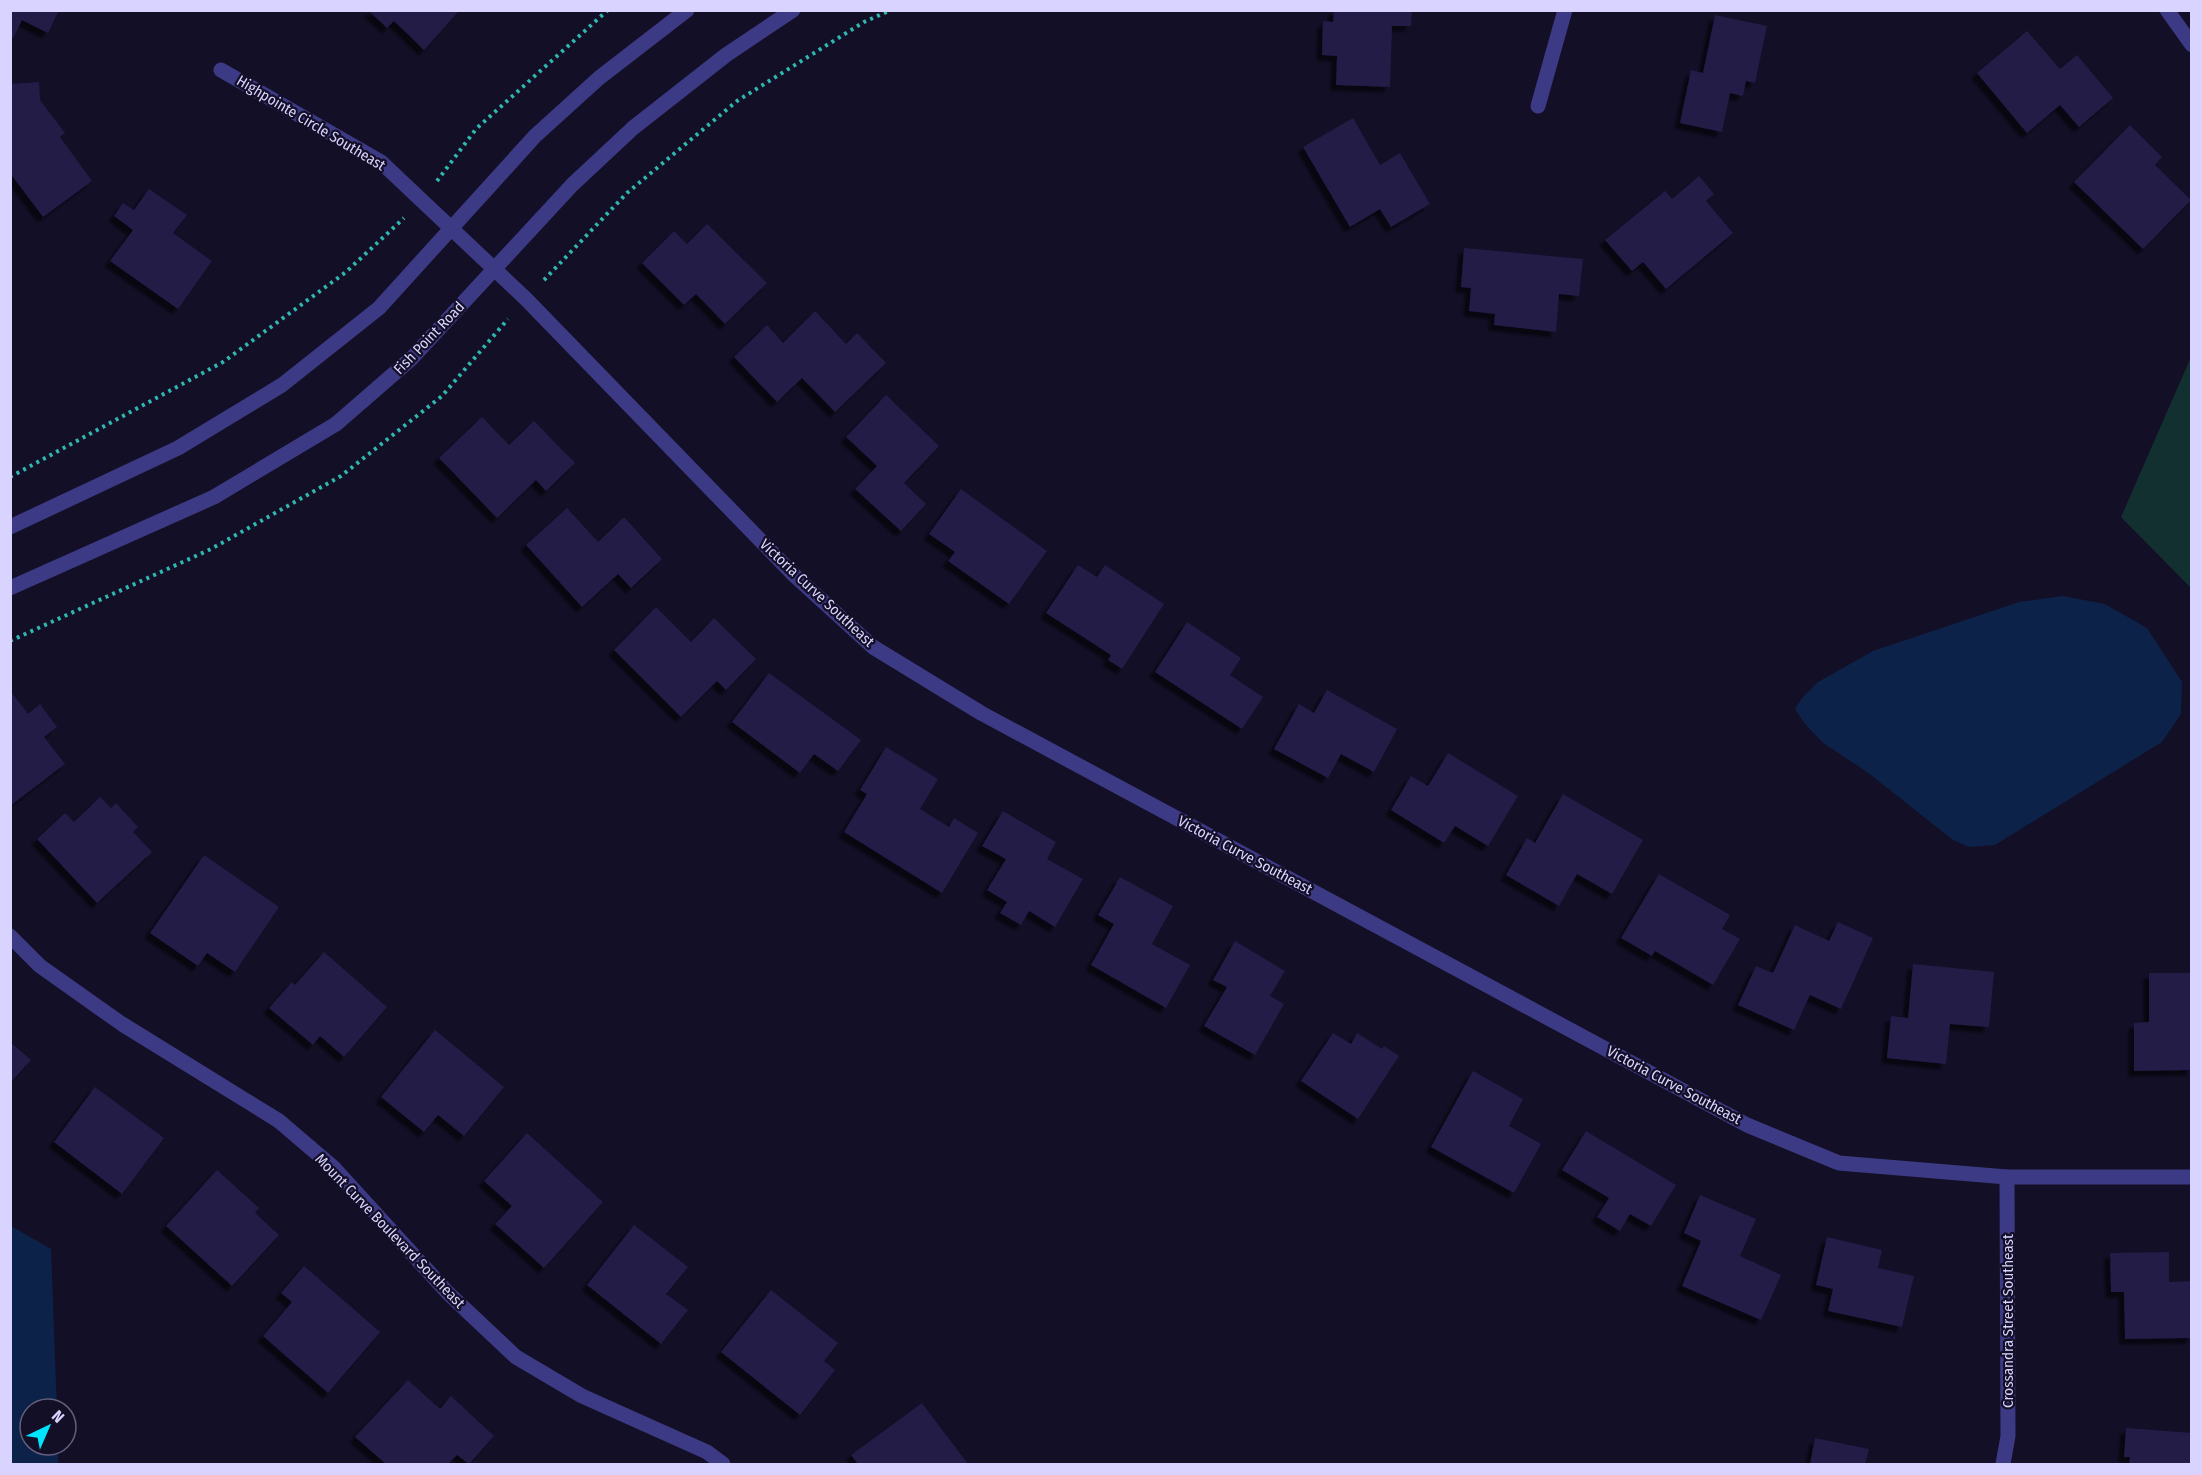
<svg xmlns="http://www.w3.org/2000/svg" width="2202" height="1475" viewBox="0 0 2202 1475" font-family="'Fira Sans Condensed',sans-serif">
<style>
.green{fill:#12302f}
.water{fill:#0c2248}
.building{fill:#241b47;filter:url(#shadow)}
.lines{fill:none;stroke-linecap:round;stroke-linejoin:round}
.path{stroke:#2fb8b0;stroke-width:4;stroke-dasharray:3 4.5;stroke-linecap:butt}
.minor{stroke:#3d3a85;stroke-width:15}
.tertiary{stroke:#3d3a85;stroke-width:15}
.labels{text-anchor:middle;stroke-width:4.5;stroke-linejoin:round;paint-order:stroke}
.street-label{font-size:15px;fill:#d9d4ff;stroke:#130f26}
</style>
<defs>
<filter id="shadow"><feDropShadow dx="-5.5" dy="5.5" stdDeviation="1.5" flood-color="#0009"/></filter>
</defs>
<rect width="100%" height="100%" fill="#130f26"/>
<path class="green" d="M2191,357V588L2121,517Z"/>
<g class="water">
<path d="M2063,596L2105,604L2147,628L2182,682L2181,714L2162,742L1995,845L1969,847L1953,840L1867,772L1823,743L1805,724L1795,709L1802,698L1818,682L1873,651L2019,602Z"/>
<path d="M11,1226L51,1249L57,1409H30V1445H58V1464H11Z"/>
</g>
<g class="building">
<path d="M10,10H59L48,33L22,20L13,38L10,37Z"/>
<path d="M368,10H460L424,50L394,21L387,28Z"/>
<path d="M1334,10H1412L1411,26H1392L1390,87L1336,85L1337,56L1322,55L1323,21L1333,22Z"/>
<path d="M1715,15L1767,26L1755,83L1746,81L1743,96L1730,93L1722,132L1680,123L1691,70L1703,73Z"/>
<path d="M2027,31L2060,69L2077,55L2113,98L2079,127L2060,105L2027,133L1977,73Z"/>
<path d="M39,82L40,100L65,133L60,137L92,181L43,217L10,173V84Z"/>
<path d="M1353,118L1380,165L1400,153L1430,204L1391,227L1380,209L1350,227L1303,147Z"/>
<path d="M2130,125L2162,157L2155,165L2191,200L2143,249L2074,182Z"/>
<path d="M1699,176L1714,194L1706,201L1733,233L1666,289L1643,262L1632,271L1605,240L1665,191L1672,199Z"/>
<path d="M149,189L187,215L173,233L212,261L178,309L110,261L133,230L114,216L123,203L134,210Z"/>
<path d="M707,224L767,283L725,324L696,294L684,305L642,263L674,231L687,244Z"/>
<path d="M1464,248L1583,259L1579,296L1559,294L1556,332L1494,325L1495,314L1469,311L1471,288L1461,287Z"/>
<path d="M815,311L846,344L857,333L886,363L835,412L802,378L777,402L734,357L767,325L783,343Z"/>
<path d="M886,395L939,446L904,483L926,504L901,531L855,489L877,466L846,437Z"/>
<path d="M482,417L509,445L534,421L575,463L546,491L536,480L497,518L439,458Z"/>
<path d="M961,489L1047,551L1009,604L948,561L955,552L929,534Z"/>
<path d="M567,508L598,542L624,517L662,559L631,588L618,574L582,607L526,545Z"/>
<path d="M1078,565L1097,577L1105,565L1164,604L1122,669L1108,660L1111,655L1046,613Z"/>
<path d="M656,607L691,642L714,618L756,659L726,690L717,681L681,717L614,650Z"/>
<path d="M1187,622L1241,658L1230,675L1263,697L1242,729L1155,672Z"/>
<path d="M769,673L861,740L838,771L814,754L800,773L732,722Z"/>
<path d="M1327,690L1397,729L1374,772L1341,754L1328,778L1274,749L1299,704L1314,713Z"/>
<path d="M12,693L28,714L40,704L57,727L44,737L65,764L10,806V694Z"/>
<path d="M886,747L938,779L920,809L949,827L954,818L978,833L942,893L844,832L867,794L860,790Z"/>
<path d="M1448,753L1518,796L1488,846L1455,826L1444,843L1391,810L1411,776L1428,786Z"/>
<path d="M1563,794L1643,840L1612,894L1577,874L1559,906L1506,875L1527,838L1535,843Z"/>
<path d="M100,797L111,808L116,803L138,827L133,832L152,852L97,903L37,839L65,813L74,822Z"/>
<path d="M1003,811L1056,842L1047,859L1083,879L1055,927L1029,911L1021,925L1000,913L1007,902L987,890L1006,859L982,846Z"/>
<path d="M204,855L279,907L235,972L207,953L198,966L150,933Z"/>
<path d="M1659,874L1730,915L1722,929L1740,939L1713,985L1655,951L1652,956L1621,938Z"/>
<path d="M1120,877L1173,906L1152,944L1190,965L1166,1008L1091,965L1114,924L1098,915Z"/>
<path d="M1838,922L1873,938L1841,1009L1810,995L1794,1030L1738,1005L1756,966L1773,973L1795,925L1829,941Z"/>
<path d="M1235,941L1285,971L1270,996L1284,1004L1255,1055L1204,1026L1227,987L1213,980Z"/>
<path d="M324,952L387,1007L344,1057L320,1036L313,1045L269,1008L292,982L295,985Z"/>
<path d="M1913,964L1994,972L1989,1027L1950,1024L1946,1064L1887,1058L1891,1016L1908,1018Z"/>
<path d="M2149,973H2192V1070L2134,1071V1023L2149,1022Z"/>
<path d="M435,1030L504,1087L464,1136L438,1115L424,1132L381,1097Z"/>
<path d="M1333,1033L1351,1044L1357,1033L1382,1049L1384,1046L1399,1056L1358,1119L1301,1081Z"/>
<path d="M10,1042L31,1060L10,1083Z"/>
<path d="M1473,1071L1523,1099L1509,1126L1541,1144L1514,1193L1431,1147Z"/>
<path d="M95,1087L164,1138L122,1194L54,1142Z"/>
<path d="M1586,1131L1676,1185L1651,1226L1630,1214L1620,1231L1597,1217L1609,1198L1562,1170Z"/>
<path d="M527,1133L603,1202L544,1268L495,1224L512,1206L484,1181Z"/>
<path d="M217,1170L259,1208L255,1213L279,1235L232,1286L166,1226Z"/>
<path d="M1700,1195L1756,1219L1740,1256L1781,1275L1761,1320L1682,1286L1701,1241L1684,1233Z"/>
<path d="M634,1225L688,1267L666,1294L688,1310L661,1344L587,1285Z"/>
<path d="M1827,1237L1882,1250L1878,1268L1914,1276L1902,1327L1828,1311L1833,1289L1816,1285Z"/>
<path d="M2169,1252V1282L2192,1281V1338L2125,1339L2124,1292H2111L2110,1253Z"/>
<path d="M304,1266L380,1332L328,1393L263,1336L292,1302L281,1293Z"/>
<path d="M771,1290L838,1343L824,1361L835,1370L800,1415L721,1352Z"/>
<path d="M408,1380L440,1409L451,1396L494,1436L469,1464L457,1455L448,1464H386L355,1437Z"/>
<path d="M922,1403L968,1464H858L851,1455Z"/>
<path d="M2126,1428L2192,1433V1464H2129L2130,1457H2124Z"/>
<path d="M1815,1438L1869,1449L1865,1464H1810Z"/>
</g>
<g class="lines">
<g class="path">
<path d="M437,181L476,129L608,10"/>
<path d="M544,280L627,193L737,101L864,22L891,10"/>
<path d="M10,477L223,362L346,272L404,218"/>
<path d="M10,641L211,549L341,476L442,396L508,319"/>
</g>
<g class="minor">
<path d="M2167,10L2192,45"/>
<path d="M221,70L381,162L526,299L794,575L873,647L981,713L1747,1125L1839,1163L2007,1177H2192"/>
<path d="M1538,106L1565,10"/>
<path d="M10,936L40,966L122,1024L279,1121L334,1168L448,1293L516,1357L582,1396L707,1452L723,1464"/>
<path d="M2003,1464L2008,1436L2007,1177"/>
</g>
<g class="tertiary">
<path d="M10,527L178,448L282,385L379,308L535,136L599,78L687,10"/>
<path d="M10,588L214,497L336,424L412,358L572,185L633,128L726,55L793,10"/>
</g>
</g>
<g class="labels">
<g class="street-label">
<text transform="translate(311 123) rotate(31)" y="5">Highpointe Circle Southeast</text>
<text transform="translate(429 338) rotate(-46)" y="5">Fish Point Road</text>
<text transform="translate(817 593) rotate(43)" y="5">Victoria Curve Southeast</text>
<text transform="translate(1245 855) rotate(28)" y="5">Victoria Curve Southeast</text>
<text transform="translate(1674 1085) rotate(28)" y="5">Victoria Curve Southeast</text>
<text transform="translate(390 1231) rotate(46)" y="5">Mount Curve Boulevard Southeast</text>
<text transform="translate(2008 1321) rotate(-90)" y="5">Crossandra Street Southeast</text>
</g>
</g>
<rect width="2202" height="1475" fill="none" stroke="#d9d4ff" stroke-width="24"/>
<g transform="translate(48 1427) rotate(44)"><circle r="28" fill="#130f26" stroke="#625e7d" stroke-width="1.5"/>
<path d="M0-4.5L10 22L0 15L-10 22Z" fill="#00e5ff"/>
<text y="-9" font-size="16" font-weight="bold" text-anchor="middle" fill="#d9d4ff">N</text>
</g>
</svg>
